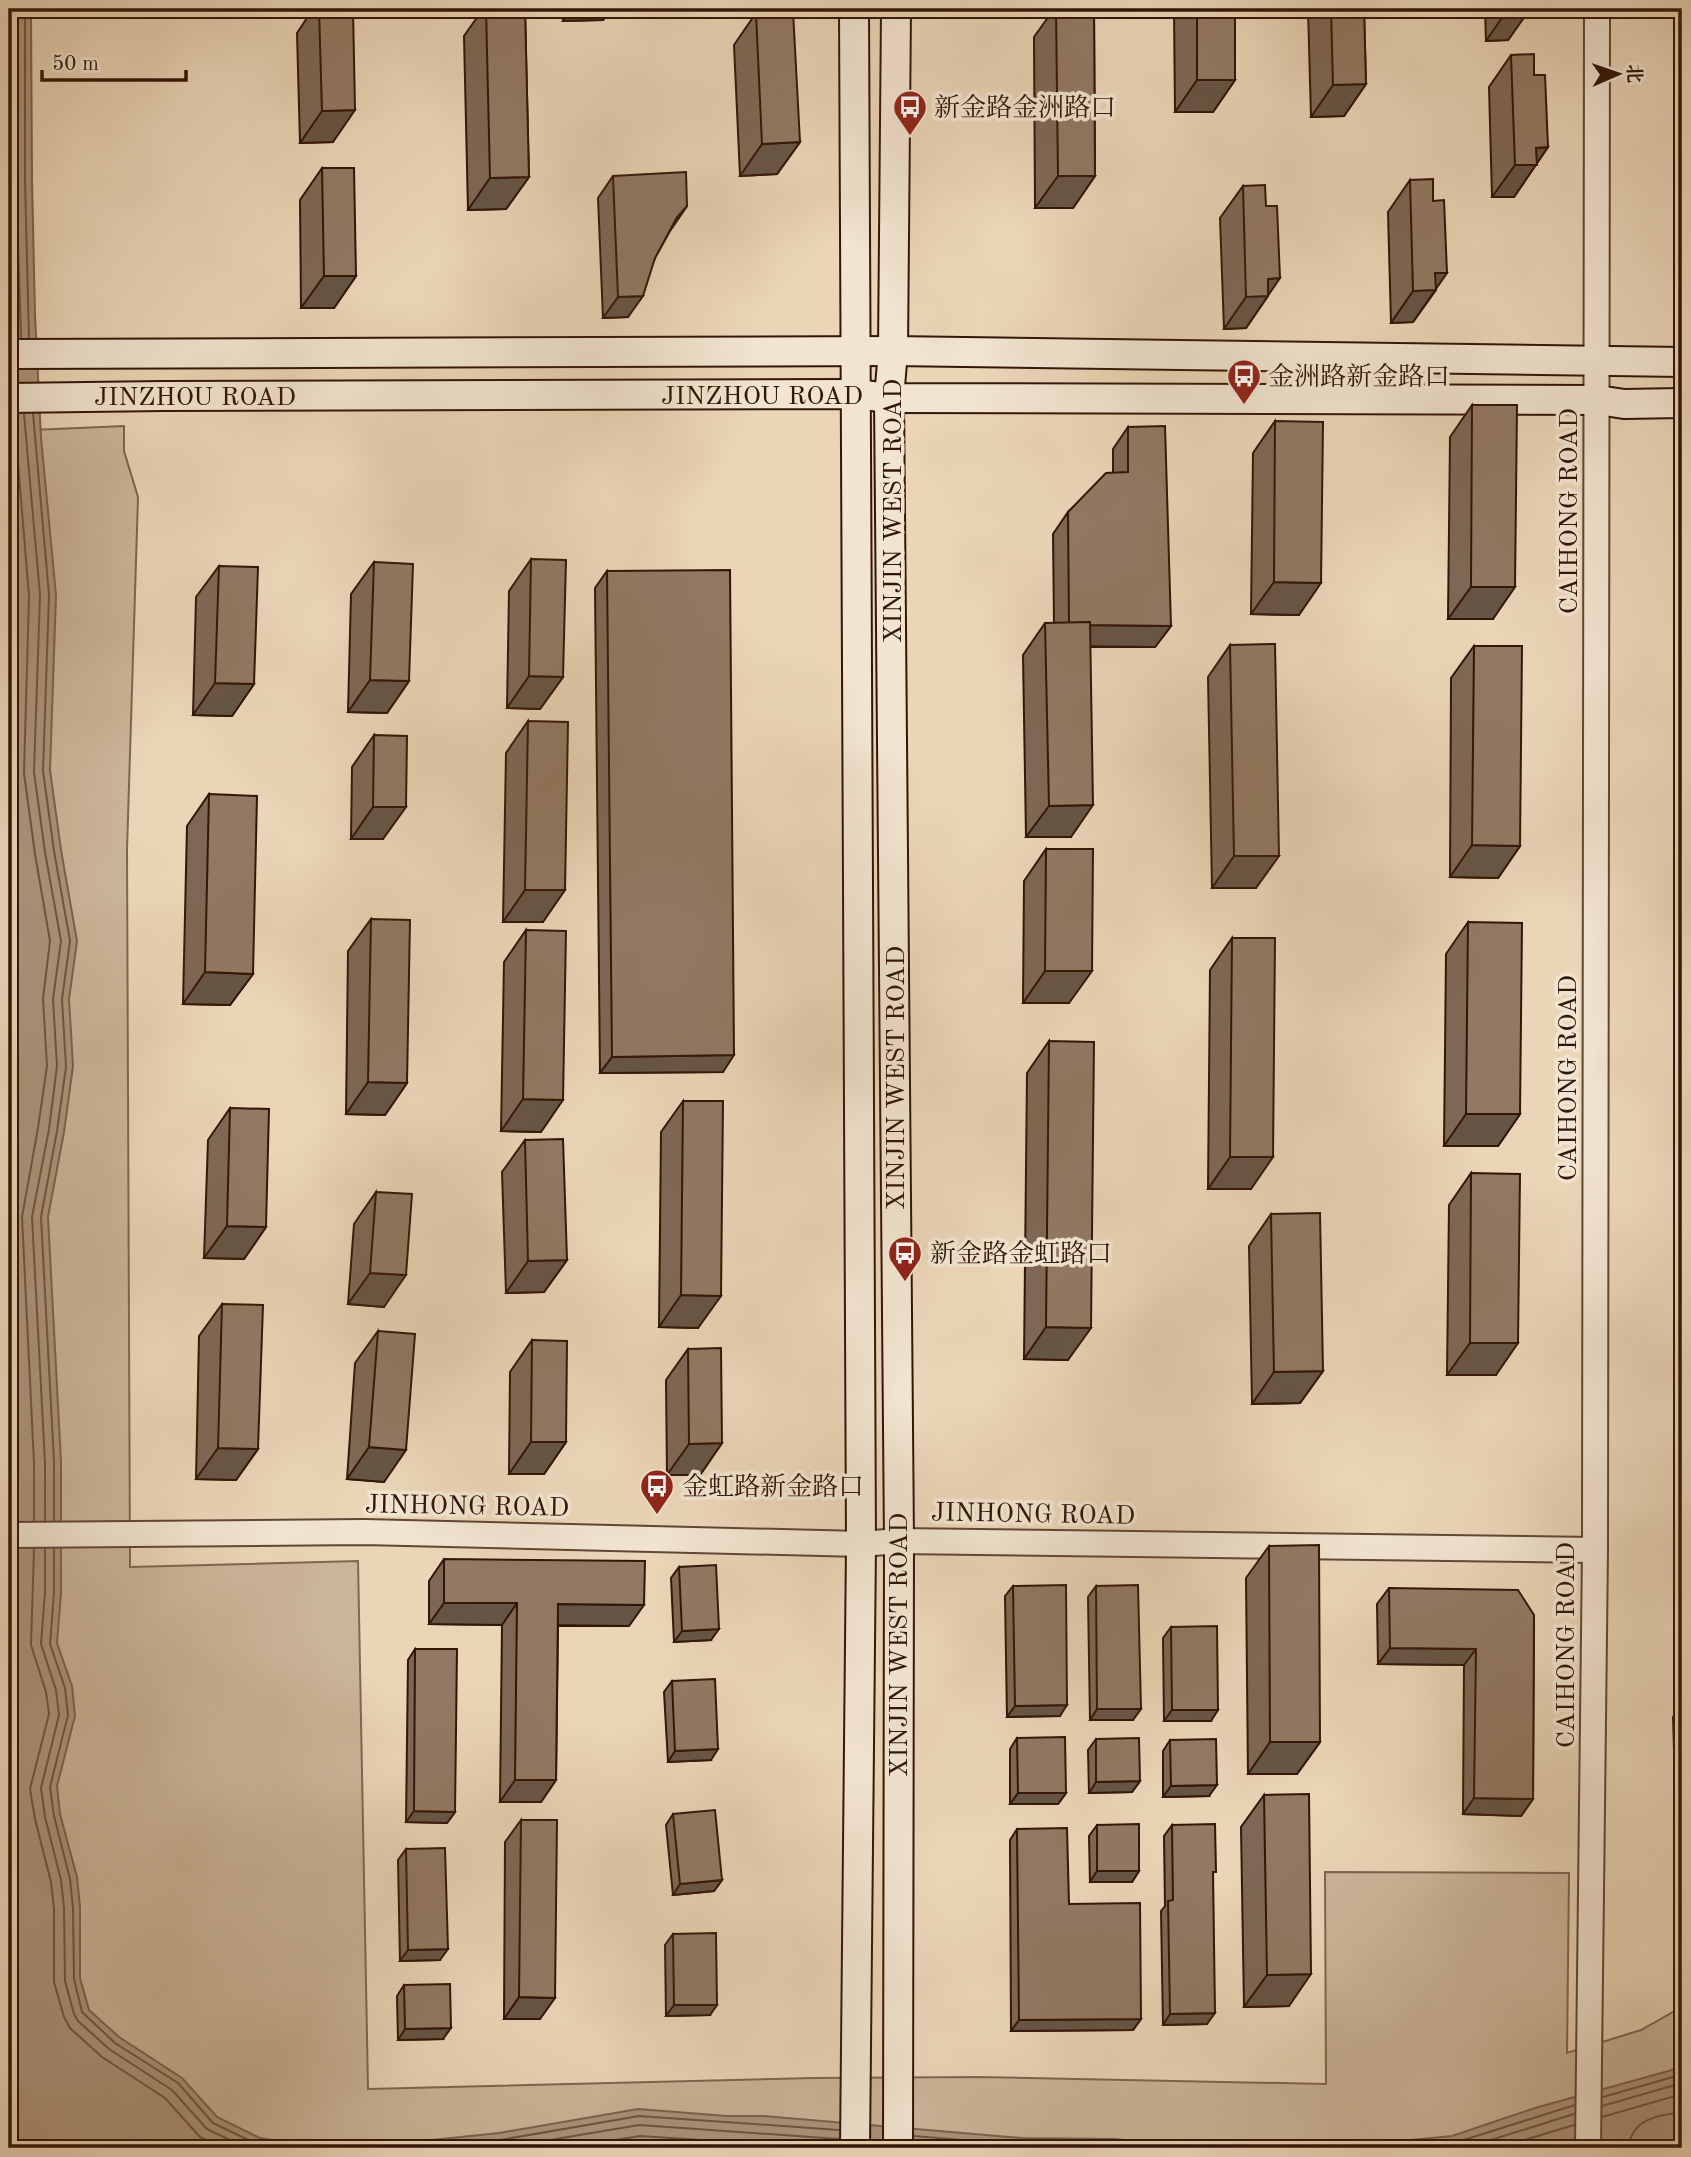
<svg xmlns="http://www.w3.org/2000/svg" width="1691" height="2157" viewBox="0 0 1691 2157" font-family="'Old Standard TT','Noto Serif SC',serif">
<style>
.green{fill:#cbb599;stroke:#7f6650;stroke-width:2}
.water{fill:#ac947b;stroke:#7c624d;stroke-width:2}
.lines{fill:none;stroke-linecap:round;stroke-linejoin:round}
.shore{stroke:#705541;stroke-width:2}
.tertiary-casing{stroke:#614633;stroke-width:28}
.secondary-casing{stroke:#331607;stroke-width:32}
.tertiary{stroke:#f1e4d0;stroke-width:24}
.secondary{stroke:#f1e4d0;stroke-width:28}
.wall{fill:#7e6855;stroke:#331607;stroke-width:2}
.shaded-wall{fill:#665545;stroke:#331607;stroke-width:2}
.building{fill:#927963;stroke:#331607;stroke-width:2}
.labels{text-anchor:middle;stroke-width:7;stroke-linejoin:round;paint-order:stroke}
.poi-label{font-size:26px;fill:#331607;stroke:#f1e4d0;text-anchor:start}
.street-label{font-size:26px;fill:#331607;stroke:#f1e4d0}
</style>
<rect width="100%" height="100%" fill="#ead5b7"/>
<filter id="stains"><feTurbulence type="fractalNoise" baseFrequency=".00286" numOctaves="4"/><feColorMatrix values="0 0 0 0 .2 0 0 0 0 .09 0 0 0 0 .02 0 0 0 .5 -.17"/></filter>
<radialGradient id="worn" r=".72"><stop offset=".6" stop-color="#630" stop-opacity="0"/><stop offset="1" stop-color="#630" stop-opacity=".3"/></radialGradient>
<path class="green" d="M124,426V451L138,497L127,850L130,1567L358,1561L368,2089L813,2078L979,2077L1326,2084L1325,1872L1569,1873L1567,2053L1641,2030L1682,2007V2148H9V431Z"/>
<g class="water">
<path d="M9,9H31L32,180L35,315L41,438L56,595L50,770L61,850L77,941L69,999L73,1066L64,1132L48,1217L61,1462V1593L57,1643L72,1686L75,1716L57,1786L60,1814L77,1877L80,1907V1978L89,2010L119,2037L182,2078L217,2117L260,2138L303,2145H384L499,2133L638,2109L727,2116H764L1022,2138L1114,2139L1211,2148H9Z"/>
<path d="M1682,2065V2139L1640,2148H1327L1452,2136L1535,2108L1672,2070Z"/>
</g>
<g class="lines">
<g class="shore">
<path d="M16,9V181L21,338"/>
<path d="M25,9V180L29,338"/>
<path d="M33,413L49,595L43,771L54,851L70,941L62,999L66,1067L57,1131L41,1217L54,1462V1521"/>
<path d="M14,414L29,596L24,773L35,854L50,941L43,999L47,1066L38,1128L22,1217L34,1463V1521"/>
<path d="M24,414L40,595L34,772L45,852L61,941L53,999L57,1066L49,1129L32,1217L45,1463V1521"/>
<path d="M34,1549L31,1645L46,1692L49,1714L30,1789L35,1819L51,1882L54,1909V1982L64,2017L70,2028L102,2057L165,2098L200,2137L222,2148"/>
<path d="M45,1549V1592L41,1644L56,1690L59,1715L41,1788L45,1817L61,1880L64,1908L65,1981L74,2014L78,2021L109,2049L172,2090L207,2129L246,2148"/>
<path d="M54,1549V1593L50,1644L65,1688L68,1715L50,1787L54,1816L70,1879L73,1908L74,1979L82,2012L115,2043L178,2083L213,2123L257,2144L280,2148"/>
<path d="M1603,2097L1673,2077L1682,2073"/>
<path d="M1602,2106L1682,2083"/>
<path d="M1602,2117L1682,2094"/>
<path d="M914,2136L1021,2145L1134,2148"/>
<path d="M416,2148L500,2140L639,2116L839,2130"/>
<path d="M502,2148L639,2125L839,2139"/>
<path d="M565,2148L640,2136L826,2148"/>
<path d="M1400,2148L1454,2143L1575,2105"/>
<path d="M1465,2148L1574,2114"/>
<path d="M1498,2148L1574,2125"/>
<path d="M1629,2148C1630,2120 1659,2114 1682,2113"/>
</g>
<g class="tertiary-casing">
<g id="tertiary">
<path d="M9,1535L364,1532L861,1544L899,1541L1595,1550"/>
<path d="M1588,2148L1595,1550L1597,9"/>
</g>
</g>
<g class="secondary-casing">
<g id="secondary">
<path d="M854,9L861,1544L855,2148"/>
<path d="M896,9L893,351L889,398L899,1541L898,2148"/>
<path d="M9,354L893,351L1682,362"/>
<path d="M9,398L163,396L855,394L889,398L1598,400L1624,404L1682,403"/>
</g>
</g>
<use href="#tertiary" class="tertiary"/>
<use href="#secondary" class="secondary"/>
</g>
<g class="wall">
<path d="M313,9H353L333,142L300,143L297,33Z"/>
<path d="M483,9H525L529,177L506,209L468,210L464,36Z"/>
<path d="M562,9H611L603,20L563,21Z"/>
<path d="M1054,9H1094L1095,176L1073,208H1035L1034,37Z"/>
<path d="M1174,9H1235V80L1213,112H1175Z"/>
<path d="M1308,9H1364L1366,84L1344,116L1311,117Z"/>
<path d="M1485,9H1530L1508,40L1486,41Z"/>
<path d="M756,13L800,142L777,174L740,176L734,45Z"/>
<path d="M1511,55L1534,75L1548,147L1514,197H1492L1489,87Z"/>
<path d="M322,168L356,276L334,308H301L300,200Z"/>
<path d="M613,176L687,206L670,231L655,258L628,317L603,318L598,198Z"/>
<path d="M1410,180L1436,290L1413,322L1391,323L1388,212Z"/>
<path d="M1243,186L1268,296L1246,328L1224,329L1220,218Z"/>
<path d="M1472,405L1493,619H1448L1450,437Z"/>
<path d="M1275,421L1299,615L1251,614L1253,453Z"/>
<path d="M1128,427L1171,626L1155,647H1090L1071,837H1026L1023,655L1045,623H1054L1053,534L1068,512L1113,472V449Z"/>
<path d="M531,559L563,677L540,709L507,708L509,591Z"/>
<path d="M374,562L409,681L387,713L348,712L351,594Z"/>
<path d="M219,566L254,684L232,716L193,715L196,597Z"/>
<path d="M607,571L723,1072L600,1073L595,588Z"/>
<path d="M1230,645L1256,888H1212L1208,677Z"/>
<path d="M1474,646L1520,846L1498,878L1450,877L1451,678Z"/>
<path d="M528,721L543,922H503L506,753Z"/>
<path d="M374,735L383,839H351L352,767Z"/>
<path d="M209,794L253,974L230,1005L183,1004L187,826Z"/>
<path d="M1046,849L1069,1003H1023L1024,881Z"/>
<path d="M371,919L407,1083L385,1115L346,1114L348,951Z"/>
<path d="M1468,922L1520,1114L1498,1146H1444L1446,954Z"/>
<path d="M526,930L541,1132L501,1131L504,962Z"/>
<path d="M1232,938L1251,1189H1208L1210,970Z"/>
<path d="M1049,1041L1068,1360L1024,1359L1027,1073Z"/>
<path d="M683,1101L698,1328L659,1327L661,1132Z"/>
<path d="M230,1108L266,1227L244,1259L204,1258L208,1140Z"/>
<path d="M525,1140L567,1260L544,1292L506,1293L502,1172Z"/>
<path d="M1471,1173L1496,1375H1447L1449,1205Z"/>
<path d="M376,1192L384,1307L348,1304L354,1224Z"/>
<path d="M1271,1214L1323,1371L1300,1403L1252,1404L1249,1246Z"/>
<path d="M222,1304L258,1449L236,1480L196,1479L199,1336Z"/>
<path d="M378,1331L384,1482L347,1479L355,1363Z"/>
<path d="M532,1340L566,1442L544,1474H509L510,1372Z"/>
<path d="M688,1349L722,1443L700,1475H667L666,1380Z"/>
<path d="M1269,1546L1320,1742L1297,1774H1248L1246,1578Z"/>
<path d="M444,1559L629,1626H558L556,1780L541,1802H500L502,1625L429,1624V1581Z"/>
<path d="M679,1567L711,1640L674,1642L671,1578Z"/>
<path d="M1013,1586L1060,1716L1007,1717L1005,1596Z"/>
<path d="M1096,1586L1133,1720H1090L1088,1597Z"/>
<path d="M1389,1588L1534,1615L1533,1799L1521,1816L1463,1814L1464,1665L1378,1664L1377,1604Z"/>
<path d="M1171,1627L1211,1721H1164L1163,1638Z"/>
<path d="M415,1649L455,1812L447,1823L406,1822L408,1660Z"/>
<path d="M672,1681L711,1760L668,1762L664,1692Z"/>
<path d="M1682,1705V1782H1675L1673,1717Z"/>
<path d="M1017,1738L1066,1793L1058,1804H1010V1749Z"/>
<path d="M1096,1739L1140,1781L1132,1792L1089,1793L1088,1750Z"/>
<path d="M1170,1740L1209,1796L1163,1797V1751Z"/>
<path d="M1264,1795L1289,2006L1244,2007L1241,1827Z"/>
<path d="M673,1814L722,1880L714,1891L673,1895L666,1825Z"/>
<path d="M521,1820L540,2019H504L505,1842Z"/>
<path d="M1097,1825L1139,1871L1132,1882H1090L1089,1836Z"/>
<path d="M1172,1825L1207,2024L1163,2025L1161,1911L1165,1906L1164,1836Z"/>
<path d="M1017,1829L1069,1904L1141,2019L1133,2030L1011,2031L1010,1840Z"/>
<path d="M406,1849L440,1960L400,1961L398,1860Z"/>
<path d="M673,1934L710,2015L666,2016L665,1945Z"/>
<path d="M404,1985L443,2039L398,2040L397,1996Z"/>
</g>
<g class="shaded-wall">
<path d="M571,9H611L603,20L563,21Z"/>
<path d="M1508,9H1530L1508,40L1486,41Z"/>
<path d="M1197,80H1235L1213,112H1175Z"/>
<path d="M1366,84L1344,116L1311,117L1333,85Z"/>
<path d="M355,110L333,142L300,143L322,111Z"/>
<path d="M800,142L777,174L740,176L762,144Z"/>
<path d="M1548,147L1514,197H1492L1515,165L1536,148Z"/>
<path d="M1058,176H1095L1073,208H1035Z"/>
<path d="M529,177L506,209L468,210L490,178Z"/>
<path d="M687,206L672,228L662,239L677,217Z"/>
<path d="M1435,273H1447L1413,322L1391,323L1413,291Z"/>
<path d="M324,276H356L334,308H301Z"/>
<path d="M1280,278L1246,328L1224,329L1246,297L1268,279Z"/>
<path d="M643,296L628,317L603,318L618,297Z"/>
<path d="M1274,582L1321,583L1299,615L1251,614Z"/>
<path d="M1471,587H1515L1493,619H1448Z"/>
<path d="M1070,625L1171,626L1155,647L1054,646Z"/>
<path d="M529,676L563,677L540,709L507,708Z"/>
<path d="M370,680L409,681L387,713L348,712Z"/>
<path d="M215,683L254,684L232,716L193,715Z"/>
<path d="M1093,805L1071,837H1026L1049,806Z"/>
<path d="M373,807H406L383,839H351Z"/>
<path d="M1472,845L1520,846L1498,878L1450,877Z"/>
<path d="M1234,856H1279L1256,888H1212Z"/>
<path d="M525,890H565L543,922H503Z"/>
<path d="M1045,971H1092L1069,1003H1023Z"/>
<path d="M205,972L253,974L230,1005L183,1004Z"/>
<path d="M734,1055L723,1072L600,1073L612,1057Z"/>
<path d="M368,1082L407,1083L385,1115L346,1114Z"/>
<path d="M523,1099L563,1100L541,1132L501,1131Z"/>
<path d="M1466,1114H1520L1498,1146H1444Z"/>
<path d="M1230,1157H1273L1251,1189H1208Z"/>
<path d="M227,1226L266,1227L244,1259L204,1258Z"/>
<path d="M567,1260L544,1292L506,1293L528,1261Z"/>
<path d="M370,1273L406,1275L384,1307L348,1304Z"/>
<path d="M681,1295L721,1296L698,1328L659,1327Z"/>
<path d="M1046,1327L1091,1328L1068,1360L1024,1359Z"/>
<path d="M1470,1343H1518L1496,1375H1447Z"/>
<path d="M1323,1371L1300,1403L1252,1404L1274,1372Z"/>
<path d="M531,1442H566L544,1474H509Z"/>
<path d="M722,1443L700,1475H667L689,1444Z"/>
<path d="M369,1447L406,1450L384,1482L347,1479Z"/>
<path d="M218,1448L258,1449L236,1480L196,1479Z"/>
<path d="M444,1603H517L502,1625L429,1624Z"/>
<path d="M558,1604L644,1605L629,1626L543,1625Z"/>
<path d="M719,1629L711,1640L674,1642L682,1631Z"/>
<path d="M1390,1648L1476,1649L1464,1665L1378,1664Z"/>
<path d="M1067,1705L1060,1716L1007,1717L1015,1706Z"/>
<path d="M1097,1709H1141L1133,1720H1090Z"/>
<path d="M1172,1710H1218L1211,1721H1164Z"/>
<path d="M1270,1742H1320L1297,1774H1248Z"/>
<path d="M718,1749L711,1760L668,1762L675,1751Z"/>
<path d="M1682,1772V1782H1675Z"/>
<path d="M515,1780H556L541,1802H500Z"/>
<path d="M1140,1781L1132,1792L1089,1793L1096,1782Z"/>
<path d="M1217,1785L1209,1796L1163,1797L1171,1786Z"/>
<path d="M1018,1793H1066L1058,1804H1010Z"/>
<path d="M1474,1798L1533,1799L1521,1816L1463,1814Z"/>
<path d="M414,1811L455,1812L447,1823L406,1822Z"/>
<path d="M1097,1871H1139L1132,1882H1090Z"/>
<path d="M722,1880L714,1891L673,1895L680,1884Z"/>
<path d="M448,1949L440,1960L400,1961L408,1950Z"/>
<path d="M1311,1974L1289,2006L1244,2007L1267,1975Z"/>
<path d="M519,1997L555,1998L540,2019H504Z"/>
<path d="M674,2005H717L710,2015L666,2016Z"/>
<path d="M1215,2013L1207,2024L1163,2025L1170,2014Z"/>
<path d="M1141,2019L1133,2030L1011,2031L1019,2020Z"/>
<path d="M451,2028L443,2039L398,2040L405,2029Z"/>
</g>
<g class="building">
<path d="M319,9H353L355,110L322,111Z"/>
<path d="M486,9H525L529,177L490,178Z"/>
<path d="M1056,9H1094L1095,176H1058Z"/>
<rect x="1197" y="9" width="38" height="71"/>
<path d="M1331,9H1364L1366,84L1333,85Z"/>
<path d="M793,11L800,142L762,144L756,13Z"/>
<path d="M1534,54V75H1545L1548,147L1536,148L1537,165H1515L1511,55Z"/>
<path d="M322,168H354L356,276H324Z"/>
<path d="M686,172L687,206L677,217L655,258L643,296L618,297L613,176Z"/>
<path d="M1433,179V201L1444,200L1447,273H1435L1436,290L1413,291L1410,180Z"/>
<path d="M1265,185L1266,206H1277L1280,278L1268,279V296L1246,297L1243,186Z"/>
<path d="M1472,405H1517L1515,587H1471Z"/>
<path d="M1275,421L1323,422L1321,583L1274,582Z"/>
<path d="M1165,426L1171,626L1090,625V622L1069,623L1068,512L1106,473L1128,472V427Z"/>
<path d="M531,559L566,560L563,677L529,676Z"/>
<path d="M374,562L413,564L409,681L370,680Z"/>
<path d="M219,566L258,567L254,684L215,683Z"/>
<path d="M730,570L734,1055L612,1057L607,571Z"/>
<path d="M1090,622L1093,805L1049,806L1045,623Z"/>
<path d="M1275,644L1279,856H1234L1230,645Z"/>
<path d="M1474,646H1522L1520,846L1472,845Z"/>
<path d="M528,721L568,722L565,890H525Z"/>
<path d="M374,735L407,736L406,807H373Z"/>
<path d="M209,794L257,796L253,974L205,972Z"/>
<path d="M1046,849H1093L1092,971H1045Z"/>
<path d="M371,919L410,920L407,1083L368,1082Z"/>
<path d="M1468,922L1522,923L1520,1114H1466Z"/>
<path d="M526,930L566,931L563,1100L523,1099Z"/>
<path d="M1232,938H1275L1273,1157H1230Z"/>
<path d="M1049,1041L1094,1042L1091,1328L1046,1327Z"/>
<path d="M683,1101H723L721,1296L681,1295Z"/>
<path d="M230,1108L269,1109L266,1227L227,1226Z"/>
<path d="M563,1139L567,1260L528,1261L525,1140Z"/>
<path d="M1471,1173L1520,1174L1518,1343H1470Z"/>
<path d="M376,1192L412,1194L406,1275L370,1273Z"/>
<path d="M1320,1213L1323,1371L1274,1372L1271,1214Z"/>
<path d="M222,1304L263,1305L258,1449L218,1448Z"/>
<path d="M378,1331L415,1334L406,1450L369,1447Z"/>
<path d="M532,1340L567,1341L566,1442H531Z"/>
<path d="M721,1348L722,1443L689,1444L688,1349Z"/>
<path d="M1319,1545L1320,1742H1270L1269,1546Z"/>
<path d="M444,1559L645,1561L644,1605L558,1604L556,1780H515L517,1603H444Z"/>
<path d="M716,1565L719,1629L682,1631L679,1567Z"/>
<path d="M1066,1585L1067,1705L1015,1706L1013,1586Z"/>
<path d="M1138,1585L1141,1709H1097L1096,1586Z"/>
<path d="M1389,1588L1518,1590L1534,1615L1533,1799L1474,1798L1476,1649L1390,1648Z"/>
<path d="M1217,1626L1218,1710H1172L1171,1627Z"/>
<path d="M415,1649H457L455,1812L414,1811Z"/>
<path d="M715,1679L718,1749L675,1751L672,1681Z"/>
<path d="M1065,1737L1066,1793H1018L1017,1738Z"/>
<path d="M1139,1738L1140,1781L1096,1782V1739Z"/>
<path d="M1216,1739L1217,1785L1171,1786L1170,1740Z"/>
<path d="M1309,1794L1311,1974L1267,1975L1264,1795Z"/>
<path d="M715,1810L722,1880L680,1884L673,1814Z"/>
<path d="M521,1820H557L555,1998L519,1997Z"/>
<path d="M1139,1824V1871H1097V1825Z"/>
<path d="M1215,1824L1216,1872H1213L1215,2013L1170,2014L1168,1901L1173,1900L1172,1825Z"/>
<path d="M1067,1828L1069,1904L1140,1903L1141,2019L1019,2020L1017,1829Z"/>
<path d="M445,1848L448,1949L408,1950L406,1849Z"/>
<path d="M716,1933L717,2005H674L673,1934Z"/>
<path d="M450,1984L451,2028L405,2029L404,1985Z"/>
</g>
<defs>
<g id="bus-pin" transform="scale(1.75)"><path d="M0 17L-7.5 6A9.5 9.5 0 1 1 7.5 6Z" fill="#8f2418" stroke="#f1e4d0"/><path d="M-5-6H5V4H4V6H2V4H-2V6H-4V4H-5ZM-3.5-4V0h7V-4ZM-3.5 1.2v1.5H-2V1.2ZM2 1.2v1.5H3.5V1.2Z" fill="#fff"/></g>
</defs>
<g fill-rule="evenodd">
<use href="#bus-pin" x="910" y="107"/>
<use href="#bus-pin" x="1244" y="376"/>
<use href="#bus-pin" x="905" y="1253"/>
<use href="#bus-pin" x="657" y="1486"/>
</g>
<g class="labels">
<g class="poi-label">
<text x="934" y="116">新金路金洲路口</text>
<text x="1268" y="385">金洲路新金路口</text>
<text x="930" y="1262">新金路金虹路口</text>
<text x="682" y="1495">金虹路新金路口</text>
</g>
<g class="street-label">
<text x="762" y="404">JINZHOU ROAD</text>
<text x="195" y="405">JINZHOU ROAD</text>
<text transform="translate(892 511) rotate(-90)" y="9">XINJIN WEST ROAD</text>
<text transform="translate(1568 511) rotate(-90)" y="9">CAIHONG ROAD</text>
<text transform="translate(895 1078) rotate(-90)" y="9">XINJIN WEST ROAD</text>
<text transform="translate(1567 1078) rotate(-90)" y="9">CAIHONG ROAD</text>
<text transform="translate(467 1505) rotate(1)" y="9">JINHONG ROAD</text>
<text transform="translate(1033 1513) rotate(1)" y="9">JINHONG ROAD</text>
<text transform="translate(898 1645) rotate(-90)" y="9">XINJIN WEST ROAD</text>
<text transform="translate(1565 1645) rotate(-90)" y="9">CAIHONG ROAD</text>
</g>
</g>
<rect width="1691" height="2157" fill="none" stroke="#ead5b7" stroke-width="35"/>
<rect x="10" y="10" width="1670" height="2136" fill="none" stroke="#331607" stroke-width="3.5"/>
<rect x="18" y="18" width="1656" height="2122" fill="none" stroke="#331607" stroke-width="2"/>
<g transform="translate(1618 74) rotate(88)" stroke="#f1e4d0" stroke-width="5" paint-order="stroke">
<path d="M0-5L12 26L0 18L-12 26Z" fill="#331607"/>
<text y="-10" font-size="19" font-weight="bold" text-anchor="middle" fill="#331607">北</text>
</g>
<path d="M42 70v10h144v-10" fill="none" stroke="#331607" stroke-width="3.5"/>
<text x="52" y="70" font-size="21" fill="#331607" stroke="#f1e4d0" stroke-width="5" paint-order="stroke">50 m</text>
<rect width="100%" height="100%" filter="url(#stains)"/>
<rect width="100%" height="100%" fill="url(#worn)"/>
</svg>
